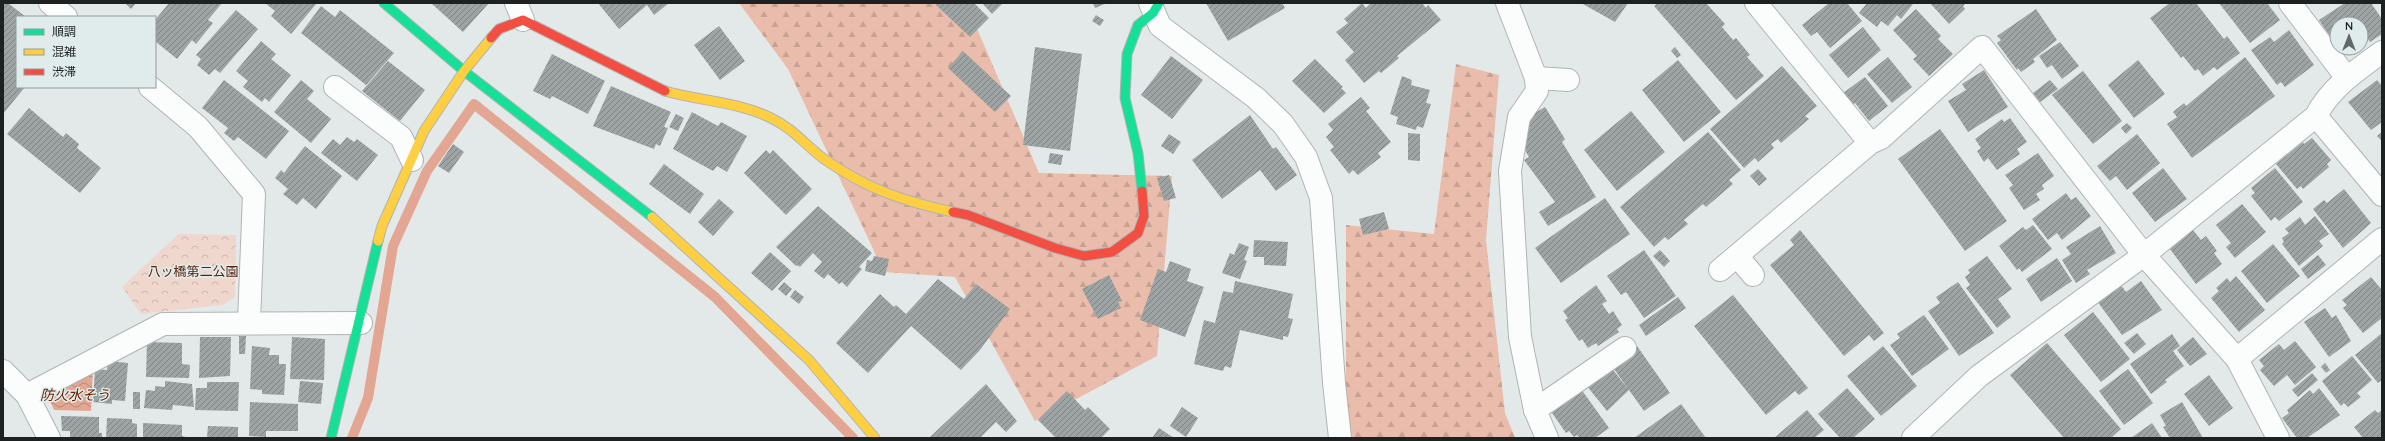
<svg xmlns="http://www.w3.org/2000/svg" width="2385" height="441" viewBox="0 0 2385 441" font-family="Quicksand,'Noto Sans JP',sans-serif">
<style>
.forest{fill:url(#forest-firs)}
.park{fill:url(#park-crowns)}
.water{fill:url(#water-waves)}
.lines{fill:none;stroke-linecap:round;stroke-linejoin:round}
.stream{stroke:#e2a692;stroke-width:10}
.building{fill:url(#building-hatch)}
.street-casing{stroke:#b0b4b4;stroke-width:24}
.fast-casing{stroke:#b0b4b4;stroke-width:11}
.slow-casing{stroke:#b0b4b4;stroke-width:11}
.jam-casing{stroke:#b0b4b4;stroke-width:11}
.street{stroke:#fbfcfc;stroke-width:22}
.fast{stroke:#16e098;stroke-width:9}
.slow{stroke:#ffcf43;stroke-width:9}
.jam{stroke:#f24e42;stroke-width:9}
.labels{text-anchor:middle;stroke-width:3;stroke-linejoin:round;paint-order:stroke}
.park-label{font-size:13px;fill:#5a230e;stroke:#e0ecec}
.water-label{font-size:14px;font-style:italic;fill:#6d2000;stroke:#e0ecec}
</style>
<defs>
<pattern id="forest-firs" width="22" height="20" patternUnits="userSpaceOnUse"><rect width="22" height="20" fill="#eabcab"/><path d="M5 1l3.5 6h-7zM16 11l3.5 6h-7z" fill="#c8a193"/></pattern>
<pattern id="park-crowns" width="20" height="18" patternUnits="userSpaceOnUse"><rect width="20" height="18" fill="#f0d7ce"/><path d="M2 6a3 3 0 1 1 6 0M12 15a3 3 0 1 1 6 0" fill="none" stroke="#cdb8b1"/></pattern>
<pattern id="water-waves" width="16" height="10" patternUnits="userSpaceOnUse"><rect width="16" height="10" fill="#e2a692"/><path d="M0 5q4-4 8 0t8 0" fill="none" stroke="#b78777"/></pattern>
<pattern id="building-hatch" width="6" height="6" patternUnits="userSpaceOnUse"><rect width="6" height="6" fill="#9ea3a3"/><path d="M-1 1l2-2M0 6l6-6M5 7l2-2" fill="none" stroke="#808484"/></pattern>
</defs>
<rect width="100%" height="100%" fill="#e3e9e9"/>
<g class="forest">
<path d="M739,3H966L1039,173L1172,176L1157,356L1035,421L955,277L884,272L788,69Z"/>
<path d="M1456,64L1499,75L1486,240L1505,413L1515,438H1346V225L1434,234Z"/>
</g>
<path class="park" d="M178,234L236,235L235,297L223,305L141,314L122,287Z"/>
<path class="water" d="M93,369L91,411L54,410L47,394Z"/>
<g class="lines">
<path class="stream" d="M352,438L368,398L393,246L427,171L474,104L715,297L853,438"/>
</g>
<g class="building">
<path d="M3,3H8L26,17H17V87H25L3,114Z"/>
<path d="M125,3H136L131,9Z"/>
<path d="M169,3H222L208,20L213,23L196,44L192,40L177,59L155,41V20Z"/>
<path d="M265,3H317L291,34L271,16L275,11Z"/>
<path d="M431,3H489L463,32Z"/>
<path d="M598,3H669L654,15L647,5L619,29Z"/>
<path d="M938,3H974L989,18L970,37L936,5Z"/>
<path d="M982,3H1003L992,14Z"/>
<path d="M1093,3H1107L1095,8Z"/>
<path d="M1206,3H1282L1285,8L1228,41Z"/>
<path d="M1362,3L1366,8L1371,3H1422L1426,8L1428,5L1441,20L1397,56L1399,58L1381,73L1379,71L1364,83L1345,60L1354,52L1336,32L1348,23L1344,19Z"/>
<path d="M1581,3H1628L1615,22Z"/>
<path d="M1658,3H1706L1725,24L1722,27L1733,40L1736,38L1750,55L1747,57L1764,76L1736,100L1654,6Z"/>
<path d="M1829,3H1847L1862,21L1830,48L1817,32L1811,36L1802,25Z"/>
<path d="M1867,3H1912L1913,4L1901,19L1897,15L1888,26L1881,21L1877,27L1859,13Z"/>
<path d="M1930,3H1966L1963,6L1965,9L1949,24Z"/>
<path d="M2170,3H2196L2224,39L2227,36L2240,53L2217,70L2214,67L2203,76L2198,69L2195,71L2183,56L2181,58L2150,18Z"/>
<path d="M2219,3H2267L2280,20L2250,43Z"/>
<path d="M2345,3H2371L2382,19V34L2370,42L2365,35L2361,37V24H2337V39L2332,32L2329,35L2319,20Z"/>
<path d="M321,6L335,17L340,10L394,53L366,85L301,33Z"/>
<path d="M1916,9L1941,36L1938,39L1953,54L1929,76L1913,59L1917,56L1893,30Z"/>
<path d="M2036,9L2057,40L2033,59L2035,62L2021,72L2018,68L2017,70L1997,43L2001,40L1997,36Z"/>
<path d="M236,10L258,29L220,73L215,69L209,75L197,65L201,59L196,55Z"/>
<path d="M1096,15L1104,20L1100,26L1092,21Z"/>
<path d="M719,26L745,61L720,80L694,45Z"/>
<path d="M1863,27L1881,50L1848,78L1829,55Z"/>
<path d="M2289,30L2314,65L2285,87L2281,82L2277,85L2251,50L2270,37L2274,42Z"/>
<path d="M261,41L276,54L271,59L291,75L269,102L265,98L262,102L243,87L248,81L236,71Z"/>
<path d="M2060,42L2079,66L2062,79L2052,65L2047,68L2039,56Z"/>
<path d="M1035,47L1082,54L1070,151L1023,145Z"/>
<path d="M1675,47L1681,55L1677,58L1671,51Z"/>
<path d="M963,51L1011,96L995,112L948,68Z"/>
<path d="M552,54L605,81L588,114L552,96L550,99L533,91Z"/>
<path d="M1171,56L1203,80L1172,119L1141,95Z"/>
<path d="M1888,57L1912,87L1892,103L1867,74Z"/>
<path d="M2245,57L2275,96L2192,158L2167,124L2177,117L2173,112L2184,103L2186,106Z"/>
<path d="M1315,59L1343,87L1341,88L1346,93L1324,113L1292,81Z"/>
<path d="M1678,60L1721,112L1684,142L1642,90Z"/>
<path d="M2138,60L2165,94L2134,118L2108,85Z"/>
<path d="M388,61L425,90L400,121L362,91Z"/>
<path d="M1782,66L1817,106L1805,116L1809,119L1781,143L1778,139L1771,144L1774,148L1758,162L1755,158L1744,168L1710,129Z"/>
<path d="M1984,70L2008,107L1968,132L1948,101L1966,90L1962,84Z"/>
<path d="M2083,71L2122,121L2093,144L2052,95Z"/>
<path d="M1402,76L1412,80L1411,85L1430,90L1426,103L1431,104L1423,128L1417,126L1416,130L1396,124L1398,117L1390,114Z"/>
<path d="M1865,77L1888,106L1869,121L1855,103L1852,105L1843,93Z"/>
<path d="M224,80L289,131L266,159L238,137L234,141L224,133L228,128L202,108Z"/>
<path d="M301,80L314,91L307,99L331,119L311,143L274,112Z"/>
<path d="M2050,80L2058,89L2040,102L2033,93Z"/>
<path d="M2377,80L2382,86V122L2371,130L2348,102Z"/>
<path d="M611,86L671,112L664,127L668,128L660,146L656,144L654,149L593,126Z"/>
<path d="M1361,97L1370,108L1366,111L1391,142L1378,153L1381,157L1358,175L1353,170L1349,174L1330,150L1334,147L1326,137L1333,130L1328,124Z"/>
<path d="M1545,107L1565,139L1562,142L1596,197L1548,226L1539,212L1555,202L1524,160L1529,157L1522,145L1528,117Z"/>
<path d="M29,108L63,137L66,133L79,144L77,148L101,168L80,193L7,134Z"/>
<path d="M1631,111L1665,152L1617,191L1584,150Z"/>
<path d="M692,112L718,126L721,122L747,136L727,172L717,166L713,171L673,149Z"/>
<path d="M676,114L684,118L678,131L669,127Z"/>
<path d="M1250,115L1273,149L1276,147L1297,175L1276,191L1260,170L1222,199L1192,160Z"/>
<path d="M2010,118L2027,142L2017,149L2020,154L1997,170L1988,158L1984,162L1977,151L1981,148L1975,139L2002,119L2004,122Z"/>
<path d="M2127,123L2132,128L2126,134L2121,128Z"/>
<path d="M1940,129L2007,221L1965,251L1898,159Z"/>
<path d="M1708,132L1741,170L1729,180L1733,184L1706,207L1703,204L1684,220L1688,224L1668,240L1665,237L1654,247L1620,207Z"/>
<path d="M2382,132V141L2377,136Z"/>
<path d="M1408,133L1420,134V161L1408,160Z"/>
<path d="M1169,134L1181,142L1173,154L1161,146Z"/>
<path d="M2137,134L2160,163L2127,190L2116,176L2110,181L2097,166Z"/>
<path d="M347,137L354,142L357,139L378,155L357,181L321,153L333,139L340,145Z"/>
<path d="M2312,138L2331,160L2327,164L2329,167L2303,189L2301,186L2297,189L2276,164L2303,142L2304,144Z"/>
<path d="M453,144L464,152L449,173L438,166Z"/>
<path d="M305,146L342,176L316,209L303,198L297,205L283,194L288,189L275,178L281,170L284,173Z"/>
<path d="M766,150L770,154L773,150L812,189L786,215L744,173Z"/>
<path d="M1050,153L1063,155L1061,165L1048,163Z"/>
<path d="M2038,153L2054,176L2042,185L2044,189L2036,194L2040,200L2024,210L2009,188L2013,185L2005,175Z"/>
<path d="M664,164L704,194L690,214L649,184Z"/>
<path d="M2163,168L2187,199L2155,222L2132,193Z"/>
<path d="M2275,168L2303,202L2279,221L2275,217L2271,221L2251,196L2255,193L2251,188Z"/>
<path d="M1758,169L1767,179L1759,186L1750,176Z"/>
<path d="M1169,175L1176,198L1164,201L1157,178Z"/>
<path d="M2344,189L2371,223L2343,248L2313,209L2324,200L2327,203Z"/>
<path d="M2066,193L2071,200L2076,197L2091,216L2062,240L2057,233L2048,240L2032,219Z"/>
<path d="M1605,198L1630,234L1561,283L1535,248Z"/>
<path d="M719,199L734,212L713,236L698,222Z"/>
<path d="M2242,204L2266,232L2235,258L2226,247L2231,243L2216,225Z"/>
<path d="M818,206L872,253L859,267L862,269L847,287L842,282L839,284L828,274L824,279L814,271L822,262L813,253L800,267L797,265L796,266L776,247Z"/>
<path d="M1384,212L1389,229L1363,235L1359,219Z"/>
<path d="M2315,216L2329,234L2319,241L2323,246L2299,266L2282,244L2284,242L2282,238L2289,233L2285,229L2300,217L2305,225Z"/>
<path d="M2033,225L2052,249L2022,272L2019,268L2017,270L1999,246L2023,227L2026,230Z"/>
<path d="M2100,226L2116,253L2087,270L2090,274L2076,283L2062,260L2071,254L2066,247Z"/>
<path d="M1800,230L1884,333L1874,341L1869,335L1844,356L1770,265L1794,245L1790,240Z"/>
<path d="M2193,230L2201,240L2206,236L2217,251L2214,253L2222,264L2196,284L2170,249Z"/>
<path d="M1254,240L1288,242L1286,266L1264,265V257H1253Z"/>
<path d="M1239,243L1249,247L1244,260L1247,261L1240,279L1222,273L1230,253L1234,255Z"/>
<path d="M2273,244L2300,276L2267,303L2241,271Z"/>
<path d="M1644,250L1676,296L1644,318L1626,292L1621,295L1607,276Z"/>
<path d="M1660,250L1670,261L1664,267L1653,256Z"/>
<path d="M770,252L791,271L772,291L751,273Z"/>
<path d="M2318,255L2326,265L2308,279L2301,269Z"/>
<path d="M874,256L889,259L885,276L865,271L867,260L872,261Z"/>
<path d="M1987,256L2012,289L1998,299L2011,317L1997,328L1966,288L1970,285L1965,277L1970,273L1968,270Z"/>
<path d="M2057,258L2072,281L2041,302L2026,279Z"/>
<path d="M1170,261L1191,269L1187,281L1204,287L1185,337L1140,320L1158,269L1166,272Z"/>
<path d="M1109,275L1122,301L1118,302L1121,308L1098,319L1082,289Z"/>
<path d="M2236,276L2265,310L2239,332L2211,298L2219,291L2216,288L2227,278L2230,282Z"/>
<path d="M2371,277L2382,290V318L2363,333L2343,308L2347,305L2342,300Z"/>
<path d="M938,279L964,299L976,284L1010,309L980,350L961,370L911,326L868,373L836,343L880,294L894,307L896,305L906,314Z"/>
<path d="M1235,281L1293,294L1288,318L1293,319L1288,337L1283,336V340L1240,330L1231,368L1225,366L1223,371L1194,364L1204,320L1215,323L1223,291L1233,293Z"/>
<path d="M2141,281L2162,310L2122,335L2097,301L2120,284L2126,292Z"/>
<path d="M784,282L792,289L786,296L778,289Z"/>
<path d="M1958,282L1994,333L1959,356L1928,311L1940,303L1936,297Z"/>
<path d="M1596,285L1607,301L1602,304L1609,314L1613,311L1622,325L1617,329L1619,332L1598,346L1596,343L1588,348L1582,339L1579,341L1565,320L1568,318L1563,311Z"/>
<path d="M795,290L804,297L799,304L790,297Z"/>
<path d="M1733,295L1808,388L1799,395L1795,391L1766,415L1694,326Z"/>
<path d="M1678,297L1686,308L1646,336L1639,325Z"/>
<path d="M2325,308L2332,318L2336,315L2351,341L2329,357L2304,322Z"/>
<path d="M2093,312L2130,359L2101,382L2064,335Z"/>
<path d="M1924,315L1949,349L1912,376L1890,345L1900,338L1897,334Z"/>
<path d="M2137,333L2146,344L2134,354L2124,343Z"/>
<path d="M2382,333V380L2378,383L2355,355Z"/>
<path d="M2172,334L2180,346L2173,351L2184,366L2165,380L2167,382L2151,394L2130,364Z"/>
<path d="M239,336H246L245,354H239Z"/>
<path d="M200,337H231L230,376L199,378Z"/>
<path d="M292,337L325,339L324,380L290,379Z"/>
<path d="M2193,337L2207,354L2190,366L2177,350Z"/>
<path d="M2295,341L2316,367L2295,385L2287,375L2274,386L2260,370L2264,366L2259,360L2279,344L2284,350Z"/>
<path d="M147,342L182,343V364L190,365L189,378L146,377Z"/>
<path d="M2047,343L2121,429L2111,438H2064L2010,375Z"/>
<path d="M252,346L270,348L269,355H279V364H286L284,395L262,394V390L250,389Z"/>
<path d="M1637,346L1670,393L1644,411L1629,390L1607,411L1586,385L1610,366L1628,389L1612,366Z"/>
<path d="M1883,346L1917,386L1881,416L1847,376Z"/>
<path d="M2352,356L2372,380L2357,393L2361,397L2348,407L2344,403L2341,406L2322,381Z"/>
<path d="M108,361L128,363L125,401L112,400V404L93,402L95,369L107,370Z"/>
<path d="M2325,363L2330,370L2326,373L2321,367Z"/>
<path d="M2128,369L2153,403L2124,425L2099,391Z"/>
<path d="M2312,373L2318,380L2298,397L2292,390Z"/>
<path d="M2209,375L2233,408L2209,426L2184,394Z"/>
<path d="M165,381L192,384L194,407L173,405L172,410L144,408L146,390L155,391V386L165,387Z"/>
<path d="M300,381L323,383L321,404L298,402Z"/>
<path d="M207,382H239L238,411L195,410L196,388H207Z"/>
<path d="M986,384L1017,421L1006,432L996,422L980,438H929Z"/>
<path d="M1847,388L1875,419L1853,438H1840L1818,414Z"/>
<path d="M2319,388L2340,415L2307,438H2297L2282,418L2289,413L2287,410L2310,390L2313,394Z"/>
<path d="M1581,389L1609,428L1595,438H1580L1577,435L1574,437L1569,431L1566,433L1550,410Z"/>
<path d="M1067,391L1085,410L1088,407L1110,429L1101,438H1056L1038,420Z"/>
<rect x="133" y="392" width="7" height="17"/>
<path d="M250,402L298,404V431H266V437L249,436Z"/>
<path d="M2182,402L2203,438H2170L2163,427L2166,426L2160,415Z"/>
<path d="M1681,404L1706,438H1634Z"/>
<path d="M1182,407L1198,418L1186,437L1170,426Z"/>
<path d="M1807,410L1824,430L1814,438H1774Z"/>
<path d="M2375,410L2378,413L2382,410V438H2363L2354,427Z"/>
<path d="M61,416L99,417V433H102V438H70V431H62Z"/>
<path d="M107,418L132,419V423L137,424V437L106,438Z"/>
<path d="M143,423L182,425V436L190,438H143Z"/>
<path d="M2152,423L2162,438H2131Z"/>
<path d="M208,426L238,427V438H207Z"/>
<path d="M1159,428L1174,438H1152Z"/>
</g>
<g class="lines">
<g class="street-casing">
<g id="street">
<path d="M50,3L66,17"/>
<path d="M516,3L523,20"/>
<path d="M1150,3L1160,26L1256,98L1283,124L1306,157L1321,198L1334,383L1340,438"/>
<path d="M1507,3L1536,78L1537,91L1519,117L1510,171L1520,337L1535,410L1547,438"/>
<path d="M1756,3L1870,143"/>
<path d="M2290,3L2347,78"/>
<path d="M1536,78L1568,80"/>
<path d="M150,87L198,127L254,194L249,322"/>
<path d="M335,87L401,137L412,160"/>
<path d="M2316,116L2382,195"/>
<path d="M1737,256L1753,275"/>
<path d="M1720,270L1870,143L1881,138L1982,47L2144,255L2237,359L2278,438"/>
<path d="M2237,359L2382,239"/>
<path d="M3,371L27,395L49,438"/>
<path d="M27,395L163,324L361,323"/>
<path d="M1535,410L1625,348"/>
<path d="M1913,438L1979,376L2144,255L2316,116C2330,88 2357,70 2382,52"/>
</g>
</g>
<g class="fast-casing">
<g id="fast">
<path d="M384,3L464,71L652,217"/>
<path d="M1142,191L1138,153L1125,98L1127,54L1138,25L1153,13L1159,3"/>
<path d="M331,438L378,241"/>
</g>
</g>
<g class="slow-casing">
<g id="slow">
<path d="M665,91C700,101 739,102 771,118C794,129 805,145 824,159C867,189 903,201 953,212"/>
<path d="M652,217L809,360L875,438"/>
<path d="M378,241L382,226L424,131L464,71L491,38"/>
</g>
</g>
<g class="jam-casing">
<g id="jam">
<path d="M491,38L499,29L523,20L665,91"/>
<path d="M953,212L968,215L1055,248L1084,256L1112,252L1138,233L1144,216L1142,191"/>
</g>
</g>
<use href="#street" class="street"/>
<use href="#fast" class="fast"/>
<use href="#slow" class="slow"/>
<use href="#jam" class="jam"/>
</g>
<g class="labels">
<g class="park-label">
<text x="193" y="276">八ッ橋第二公園</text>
</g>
<g class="water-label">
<text x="75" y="400">防火水そう</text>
</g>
</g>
<rect width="2385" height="441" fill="none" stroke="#1d2121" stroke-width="8"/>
<rect x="16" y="16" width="140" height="72" fill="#e0ecec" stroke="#929b9b"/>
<rect x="24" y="29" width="20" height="6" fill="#16e098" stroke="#929b9b"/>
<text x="52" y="36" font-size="12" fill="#1d2121">順調</text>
<rect x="24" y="49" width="20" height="6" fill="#ffcf43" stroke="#929b9b"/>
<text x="52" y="56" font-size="12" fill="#1d2121">混雑</text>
<rect x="24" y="69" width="20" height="6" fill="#f24e42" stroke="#929b9b"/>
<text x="52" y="76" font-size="12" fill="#1d2121">渋滞</text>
<g transform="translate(2349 36)"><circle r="19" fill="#e0ecec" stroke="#929b9b"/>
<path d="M0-3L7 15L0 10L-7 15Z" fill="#626767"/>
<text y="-6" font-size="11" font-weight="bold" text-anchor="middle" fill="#1d2121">N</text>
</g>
</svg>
